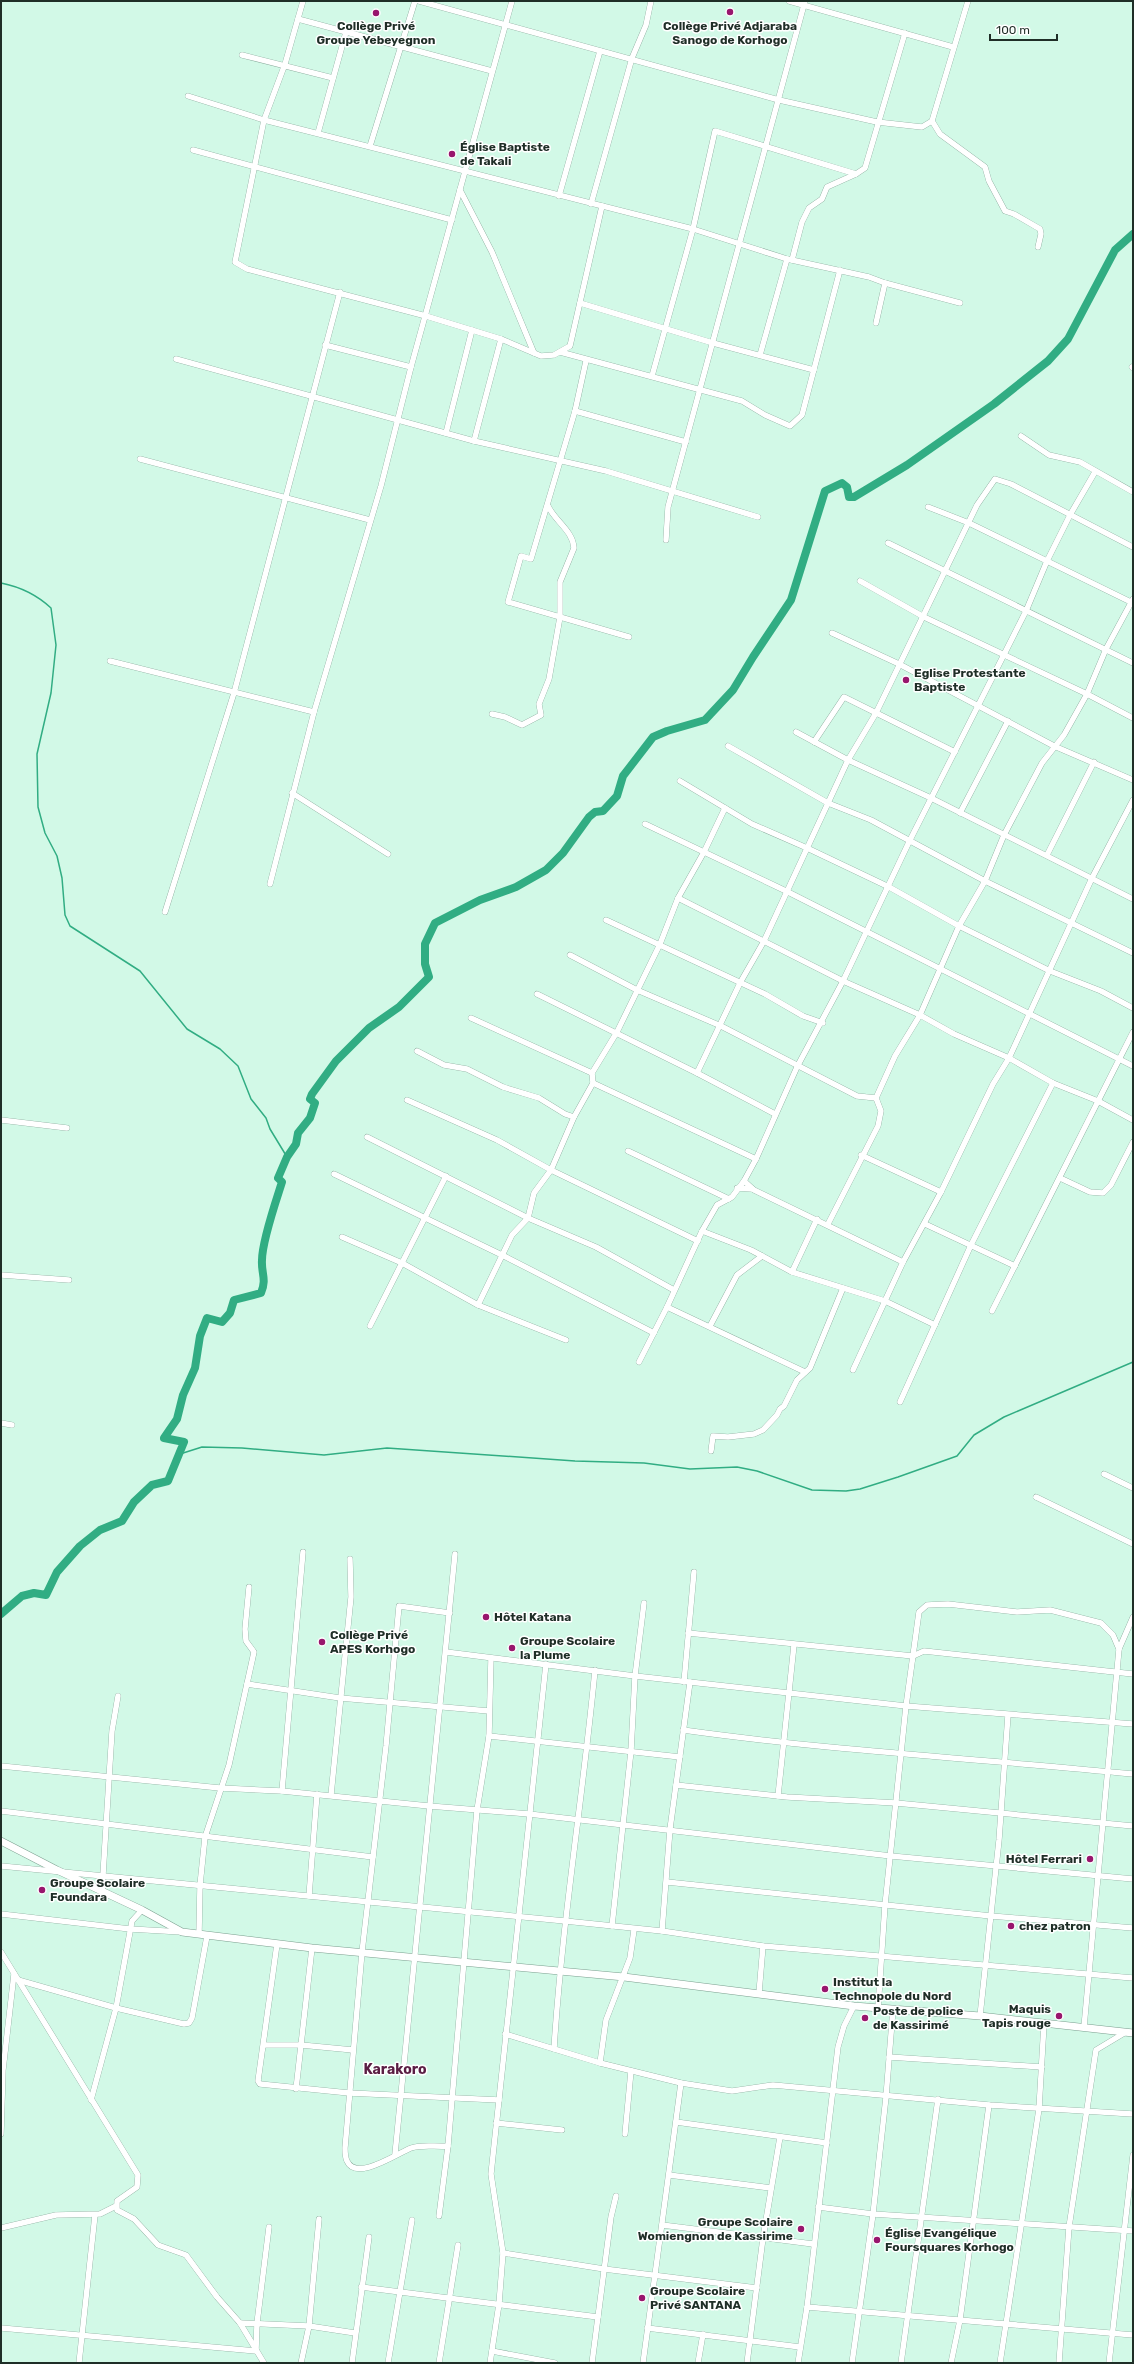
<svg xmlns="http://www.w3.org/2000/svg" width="1134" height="2364" viewBox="0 0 1134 2364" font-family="Rubik,sans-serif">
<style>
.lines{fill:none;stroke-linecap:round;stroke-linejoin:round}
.stream{stroke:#31ad83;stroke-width:1.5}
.river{stroke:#31ad83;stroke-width:8}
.minor-casing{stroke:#7b9f8f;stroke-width:6}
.tertiary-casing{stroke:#7b9f8f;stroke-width:8}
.minor{stroke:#fff;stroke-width:5.5}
.tertiary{stroke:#fff;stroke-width:7}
.poi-dot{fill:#98166d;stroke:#fff;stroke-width:1.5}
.labels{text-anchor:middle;stroke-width:3;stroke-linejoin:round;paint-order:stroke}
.poi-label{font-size:12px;font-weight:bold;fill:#1f2e27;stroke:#fff;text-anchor:start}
.quarter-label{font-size:14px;font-weight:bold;fill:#5b1e44;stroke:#fff}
</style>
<rect width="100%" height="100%" fill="#d2f9e7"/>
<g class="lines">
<g class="stream">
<path d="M1,583C21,587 36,594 51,608L56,645L51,693L37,754L38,807L45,833L57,856L62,878L65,915L70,926L140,971L187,1029L220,1049L238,1066L251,1099L266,1118L270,1129L287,1157"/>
<path d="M180,1454L202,1447L242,1448L324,1455L387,1448L575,1461L644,1463L690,1469L737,1467L757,1471L812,1490L846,1491L860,1489L898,1477L957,1456L974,1435L1004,1417L1133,1362"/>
</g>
<path class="river" d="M1,1614L22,1596L34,1593L46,1595L57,1572L80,1546L100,1530L122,1521L134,1502L152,1485L168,1481L184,1442L164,1438L177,1419L183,1395L195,1368L200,1336L207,1318L222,1322L230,1313L234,1300L261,1293C267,1279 261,1273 262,1260C262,1241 276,1201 282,1182L278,1178L287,1157L296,1144L298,1133L310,1118L315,1103L310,1099L312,1094L336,1061L369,1028L399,1007L429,977L425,964V944L435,923L480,900L516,887L546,870L563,853L589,817L595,812L603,811L617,796L623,776L653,737L667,731L705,720L733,690L753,657L791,600L825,491L842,483L847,487L849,497H854L907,465L994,404L1048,361L1068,339L1115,250L1133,234"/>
<g class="minor-casing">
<g id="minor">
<path d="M303,1L285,64L264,120L235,262L247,269L426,316L501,339L541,356L554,355L570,346L602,206"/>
<path d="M419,1L779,100L877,122L922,127L932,121L968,1"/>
<path d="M789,1L953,47"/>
<path d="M298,19L492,71"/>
<path d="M242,55L333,78"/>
<path d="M188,96L264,120L693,229L787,259L869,277L885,283L960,303"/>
<path d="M932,121L940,134L985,167L989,181L1005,211L1014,214L1040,229L1041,234L1038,247"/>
<path d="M318,133L346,32"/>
<path d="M370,146L415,1"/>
<path d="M193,150L452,220"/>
<path d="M460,190L492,252L534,353"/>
<path d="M559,196L600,51"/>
<path d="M591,204L632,58L646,25L651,1"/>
<path d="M792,260L802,222L809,208L822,199L827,187L856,174L865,168L905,33"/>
<path d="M580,303L713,343L814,370"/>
<path d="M876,323L885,283"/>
<path d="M325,345L411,367"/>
<path d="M560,352L742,401L765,415L790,426L802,415L840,270"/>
<path d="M760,355L787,259"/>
<path d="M176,359L474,441L606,471L758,517"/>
<path d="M586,361L575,411L531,559L521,556L508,602L629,637"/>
<path d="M1132,367L1133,368"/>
<path d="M652,376L693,229L715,131L856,174"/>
<path d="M575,411L686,442"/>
<path d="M446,433L472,330"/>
<path d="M1021,436L1049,455L1080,462L1133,492"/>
<path d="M474,441L501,339"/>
<path d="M140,459L370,520"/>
<path d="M928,507L969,523L1133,603"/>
<path d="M666,540L668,507L805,1"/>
<path d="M888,543L1133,663"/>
<path d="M860,581L924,617L1087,694L1133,718"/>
<path d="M832,633L899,664L1054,746L1133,780"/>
<path d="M110,661L314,712"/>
<path d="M492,714L505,717L522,725L541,715L539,704L549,679L560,617V582L574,548C573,531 555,521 548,506"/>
<path d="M796,732L848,760L931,798L1133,899"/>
<path d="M814,742L844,697L955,752"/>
<path d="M728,746L828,803L871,820L985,881L1133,953"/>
<path d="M680,781L752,824L807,848L889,887L959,926L1050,971L1101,991L1133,1008"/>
<path d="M292,793L388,854"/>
<path d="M960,813L1008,721"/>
<path d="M645,824L786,891L1133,1066"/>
<path d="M1047,855L1094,762"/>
<path d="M270,884L314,712L381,486L411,367L512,1"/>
<path d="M678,898L843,981L920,1015L954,1034L1009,1058L1053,1083L1098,1101L1133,1120"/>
<path d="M165,912L234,693L340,292"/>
<path d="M606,920L765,994L803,1016L823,1023"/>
<path d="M570,955L637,990L721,1026L857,1096L876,1098"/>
<path d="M537,994L697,1073L775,1114"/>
<path d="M471,1018L592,1073"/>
<path d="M417,1051L444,1065L467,1069L503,1087L539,1098L565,1114L574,1117"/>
<path d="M697,1073L740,983L764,941L848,760L876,713L977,505L995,479L1011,484L1133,547"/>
<path d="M593,1083L756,1159"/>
<path d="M407,1100L497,1140L551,1170L698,1241"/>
<path d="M1,1120L67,1128"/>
<path d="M367,1137L528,1218L596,1247L674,1290"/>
<path d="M628,1151L729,1199"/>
<path d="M861,1155L941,1192"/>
<path d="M334,1174L504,1256L654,1333"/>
<path d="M1060,1178L1090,1192L1103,1193L1111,1185L1133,1142"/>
<path d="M744,1181L754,1190L903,1262"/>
<path d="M737,1188L752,1189"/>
<path d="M828,1224L878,1126L881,1111L876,1098L895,1056L920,1015L959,926L985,881L1004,835L1042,763L1064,735L1087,694L1106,649L1133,599"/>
<path d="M925,1224L1015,1266"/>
<path d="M702,1231L751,1250L792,1272L885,1301L935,1325"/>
<path d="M342,1237L402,1263L478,1305L566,1340"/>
<path d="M792,1272L817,1219"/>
<path d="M1,1275L69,1280"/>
<path d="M478,1305L512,1235L528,1218L534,1193L551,1170L574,1117L593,1083L592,1073L617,1032L660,944L678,898L704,852L725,808"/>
<path d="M667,1307L805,1372"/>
<path d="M992,1311L1133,1032"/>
<path d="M370,1326L446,1176"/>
<path d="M710,1326L737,1275L762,1256"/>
<path d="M639,1362L667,1307L702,1231L717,1205L732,1197L744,1181L756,1159L797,1067L843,981L909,842L1026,611L1047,561L1070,515L1095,472"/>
<path d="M853,1370L903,1262L941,1192L993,1084L1009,1058L1092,878L1133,800"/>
<path d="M900,1402L971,1245L1053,1083"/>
<path d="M1,1423L12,1425"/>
<path d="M711,1451L713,1436L728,1437L754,1434L763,1430L777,1415L780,1409L784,1406L797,1380L810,1368L843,1288"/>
<path d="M1104,1474L1133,1488"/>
<path d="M1036,1497L1133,1544"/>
<path d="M688,1633L913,1656L924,1651L1133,1674"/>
<path d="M446,1652L635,1676L906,1706L1133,1724"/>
<path d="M684,1682L694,1572"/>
<path d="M247,1684L340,1698L489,1711"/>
<path d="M683,1730C833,1751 983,1759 1133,1774"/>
<path d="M489,1736L680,1757"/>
<path d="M1,1766L220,1788L282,1791L429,1806L529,1814L891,1856L1133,1879"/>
<path d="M676,1785L787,1797L896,1803L1133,1826"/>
<path d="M282,1791L303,1552"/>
<path d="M331,1795L351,1597L350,1559"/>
<path d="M778,1796L794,1645"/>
<path d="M1,1811L373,1857"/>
<path d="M1,1866L565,1921L662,1931L763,1946L1133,1978"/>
<path d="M667,1882L991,1916L1133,1928"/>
<path d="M102,1891L112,1731L118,1696"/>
<path d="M309,1896L317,1794"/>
<path d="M1,1914L130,1929L182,1932"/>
<path d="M612,1926L631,1751L635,1676L644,1603"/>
<path d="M662,1931L670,1829L690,1682"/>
<path d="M199,1934L200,1885L205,1837L229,1765L254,1652L246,1641L245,1629L249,1587"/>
<path d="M277,1944L258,2081L260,2084L349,2093L499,2100"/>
<path d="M1,1952L138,2175L137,2187L117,2201V2210L134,2219L158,2245L186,2255L217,2297L240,2323L264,2363"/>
<path d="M18,1980L116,2008L184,2024L189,2023L192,2018L207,1936"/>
<path d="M759,1993L763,1946"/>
<path d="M878,2008L885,1905L906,1706L919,1612L927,1605L948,1604L1017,1612L1050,1610L1101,1623L1113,1635L1119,1649"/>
<path d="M980,2016L999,1840L1008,1715"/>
<path d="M1084,2027L1119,1649L1133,1617"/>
<path d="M505,2034L600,2063L681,2083L732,2091L773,2085L989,2105L1133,2114"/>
<path d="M264,2045H301L353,2050"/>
<path d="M554,2049C562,1922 583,1796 595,1670"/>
<path d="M889,2057L1042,2067"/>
<path d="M600,2063L606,2020L630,1958L634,1930"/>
<path d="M296,2089L312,1948"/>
<path d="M91,2100L116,2008L132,1921L142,1910"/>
<path d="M676,2122L827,2143"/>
<path d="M496,2123L562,2130"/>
<path d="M1,2134L3,2070L14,1974"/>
<path d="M625,2134L631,2071"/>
<path d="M448,2146C435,2147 423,2144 411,2148C398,2153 356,2182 347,2161C345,2157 345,2152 345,2148L362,1952L386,1746L399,1606L450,1613"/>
<path d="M395,2154L455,1554"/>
<path d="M669,2175L771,2188"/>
<path d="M818,2207L873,2214L1133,2231"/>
<path d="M439,2216L448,2146L477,1810L489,1736L491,1658"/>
<path d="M662,2225L813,2244"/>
<path d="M1,2228L56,2215L100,2214L116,2206"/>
<path d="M503,2253L604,2269L757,2288"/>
<path d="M361,2287L598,2317"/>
<path d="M807,2307L1133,2335"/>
<path d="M240,2323L309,2326L355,2333"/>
<path d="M1,2328L256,2351L257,2323L269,2227"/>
<path d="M647,2328L800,2347"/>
<path d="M492,2351L555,2363"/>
<path d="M79,2363L95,2215"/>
<path d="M301,2363L309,2326L319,2219"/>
<path d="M352,2363L369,2237"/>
<path d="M388,2363L412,2220"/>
<path d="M439,2363L458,2245"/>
<path d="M490,2363L499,2304L503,2253L491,2174L546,1664"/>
<path d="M592,2363L611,2217L616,2196"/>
<path d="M643,2363L681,2083"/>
<path d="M698,2363L703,2334"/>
<path d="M747,2363L763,2238L780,2137"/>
<path d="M798,2363L807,2307L838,2047L844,2026L854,2006"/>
<path d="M852,2363L873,2214L886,2097L893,2009"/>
<path d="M901,2363L938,2099"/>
<path d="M951,2363L960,2320L989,2105"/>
<path d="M1000,2363L1039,2109L1044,2024"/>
<path d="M1059,2363L1069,2227L1096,2050L1126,2032"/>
<path d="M1109,2363L1133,2155"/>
</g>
</g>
<g class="tertiary-casing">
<path id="tertiary" d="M1,1841L57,1870L142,1910L182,1932L312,1948L624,1977L854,2006L980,2016L1133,2033"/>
</g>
<use href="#minor" class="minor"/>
<use href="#tertiary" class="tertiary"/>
</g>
<g class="poi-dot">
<circle cx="730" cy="12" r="4"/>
<circle cx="376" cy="13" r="4"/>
<circle cx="452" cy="154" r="4"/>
<circle cx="906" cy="680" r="4"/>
<circle cx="486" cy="1617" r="4"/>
<circle cx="322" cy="1642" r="4"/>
<circle cx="512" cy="1648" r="4"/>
<circle cx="1090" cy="1859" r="4"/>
<circle cx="42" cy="1890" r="4"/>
<circle cx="1011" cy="1926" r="4"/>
<circle cx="825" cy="1989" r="4"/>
<circle cx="1059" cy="2016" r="4"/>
<circle cx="865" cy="2018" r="4"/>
<circle cx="801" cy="2229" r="4"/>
<circle cx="877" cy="2240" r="4"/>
<circle cx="642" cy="2298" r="4"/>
</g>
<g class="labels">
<g class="poi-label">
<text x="376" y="30" text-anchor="middle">Collège Privé<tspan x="376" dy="14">Groupe Yebeyegnon</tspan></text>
<text x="730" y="30" text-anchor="middle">Collège Privé Adjaraba<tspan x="730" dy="14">Sanogo de Korhogo</tspan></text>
<text x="460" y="151">Église Baptiste<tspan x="460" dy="14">de Takali</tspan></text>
<text x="914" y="677">Eglise Protestante<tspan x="914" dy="14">Baptiste</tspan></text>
<text x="494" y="1621">Hôtel Katana</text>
<text x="330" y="1639">Collège Privé<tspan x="330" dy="14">APES Korhogo</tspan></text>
<text x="520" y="1645">Groupe Scolaire<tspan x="520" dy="14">la Plume</tspan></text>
<text x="1082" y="1863" text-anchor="end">Hôtel Ferrari</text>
<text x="50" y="1887">Groupe Scolaire<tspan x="50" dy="14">Foundara</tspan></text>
<text x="1019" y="1930">chez patron</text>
<text x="833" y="1986">Institut la<tspan x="833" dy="14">Technopole du Nord</tspan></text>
<text x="1051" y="2013" text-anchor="end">Maquis<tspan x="1051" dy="14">Tapis rouge</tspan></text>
<text x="873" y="2015">Poste de police<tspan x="873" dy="14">de Kassirimé</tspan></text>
<text x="793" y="2226" text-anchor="end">Groupe Scolaire<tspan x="793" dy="14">Womiengnon de Kassirime</tspan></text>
<text x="885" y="2237">Église Evangélique<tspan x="885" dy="14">Foursquares Korhogo</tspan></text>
<text x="650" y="2295">Groupe Scolaire<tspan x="650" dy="14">Privé SANTANA</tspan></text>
</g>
<g class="quarter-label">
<text x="395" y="2074">Karakoro</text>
</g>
</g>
<rect width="1134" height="2364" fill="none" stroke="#1f2e27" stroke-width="4"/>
<path d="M990 34v6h67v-6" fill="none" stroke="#1f2e27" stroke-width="2"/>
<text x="996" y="34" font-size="12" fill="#1f2e27" stroke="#ffffff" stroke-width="3" paint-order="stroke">100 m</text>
</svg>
